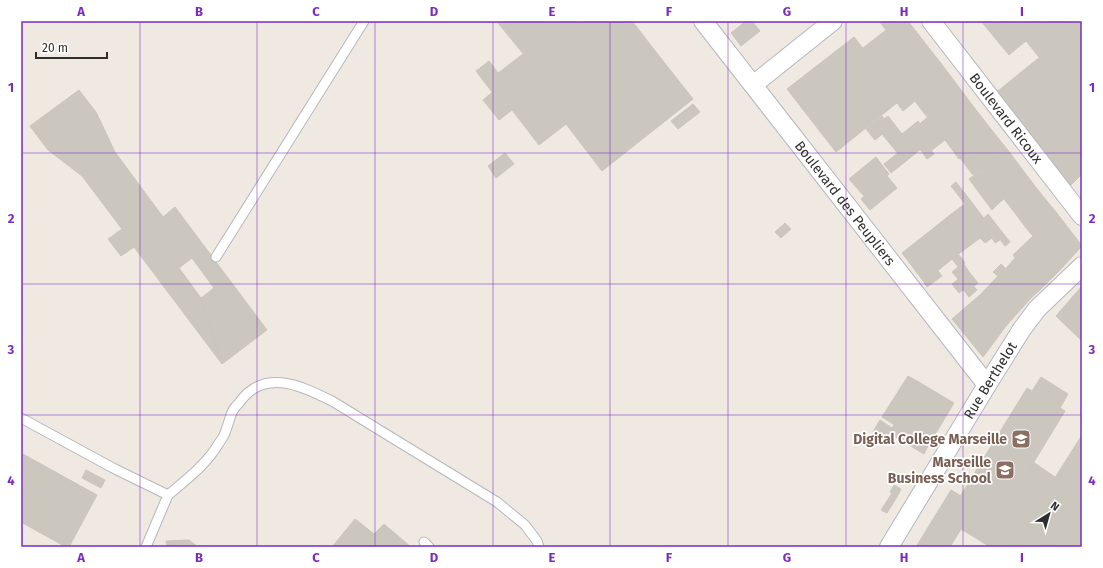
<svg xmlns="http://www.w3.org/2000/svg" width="1103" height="568" viewBox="0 0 1103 568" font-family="'Fira Sans',sans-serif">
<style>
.building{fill:#cbc7bf;stroke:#cbc5ba}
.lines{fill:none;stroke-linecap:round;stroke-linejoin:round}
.lane-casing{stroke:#b4b7c1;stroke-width:11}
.street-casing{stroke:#b4b7c1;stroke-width:20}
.lane{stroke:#fff;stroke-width:9}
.street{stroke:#fff;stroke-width:18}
.grid{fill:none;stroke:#7b2cbf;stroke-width:1;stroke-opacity:0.55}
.labels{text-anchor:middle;stroke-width:3.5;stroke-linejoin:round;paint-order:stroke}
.street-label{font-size:14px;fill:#2e2e2e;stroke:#fff}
.education-label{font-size:14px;font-weight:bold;fill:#785e54;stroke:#fff;text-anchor:end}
.neatline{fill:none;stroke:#7b2cbf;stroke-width:1.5}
.grid-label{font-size:13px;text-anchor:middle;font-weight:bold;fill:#7b2cbf}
</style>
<rect width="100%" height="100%" fill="#efe9e1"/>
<g class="building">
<path d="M501,21H582L530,62L498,23Z"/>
<path d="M582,21H632L656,52L574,118L546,83L512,110L496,89L492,92L485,83L523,54L530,62Z"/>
<path d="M746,21H752L760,31L741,46L731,33Z"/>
<path d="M879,21H908L918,34L877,66L867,53L890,35Z"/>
<path d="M981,21H994L1016,49L1009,55Z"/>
<path d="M994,21H1042L1046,25L1016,49Z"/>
<path d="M1042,21H1082V103L1040,57L1058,41Z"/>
<path d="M1046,25L1058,41L1045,52L1032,36Z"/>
<path d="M886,30L890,35L867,53L863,48Z"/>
<path d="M918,34L943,66L939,69H937L913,39V37Z"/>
<path d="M1032,36L1045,52L1039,57L1026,41Z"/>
<path d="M854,37L877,66L913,37V39L937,69H939L836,152L787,89Z"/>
<path d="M656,52L693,99L602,171L566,124L539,145L512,110L546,83L574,118Z"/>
<path d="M1040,57L1064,83L1044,100L1020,73Z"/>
<path d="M489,61L498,73L485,83L476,71Z"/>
<path d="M943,66L958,86L924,113L909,93Z"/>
<path d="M1020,73L1060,118L1036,142L998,91Z"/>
<path d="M1064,83L1069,89L1059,98L1053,92Z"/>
<path d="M958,86L973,106L940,133L924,113Z"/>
<path d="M496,89L512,110L499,120L483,100Z"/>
<path d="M1069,89L1078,99L1060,118L1050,106Z"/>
<path d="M79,90L96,112L115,152L163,217L175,207L267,330L214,288L192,258L179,268L201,298L222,364L134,247L121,256L108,239L122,229L82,176L48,150L30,126Z"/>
<path d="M1053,92L1058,98L1049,106L1044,100Z"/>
<path d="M909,93L915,101L903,111L897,103Z"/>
<path d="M1078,99L1082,103V141L1060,118Z"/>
<path d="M693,104L700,112L678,129L671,121Z"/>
<path d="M973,106L994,133L959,159L940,133Z"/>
<path d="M882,116L891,127L875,140L866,129Z"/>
<path d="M888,116L902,134L899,137L884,119Z"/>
<path d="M928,117L940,133L928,143L916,127Z"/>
<path d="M1060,118L1082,141V174L1070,186L1036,142Z"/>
<path d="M918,121L920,124L909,133L907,130Z"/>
<path d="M891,127L899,137L890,144L882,134Z"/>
<path d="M916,127L928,143L922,148L909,133Z"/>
<path d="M907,130L922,148L905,162L890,144Z"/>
<path d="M940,133L945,140L937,146L932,140Z"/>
<path d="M994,133L1007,149L980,170L967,153Z"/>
<path d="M932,140L937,146L931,151L926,144Z"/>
<path d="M926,144L934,154L927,159L920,149Z"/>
<path d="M1007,149L1028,177L998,204L976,174Z"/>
<path d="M505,153L514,164L496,178L488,166Z"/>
<path d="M898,153L905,162L891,173L884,164Z"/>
<path d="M967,153L980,170L973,175L960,158Z"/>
<path d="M876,157L889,174L864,196L849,179Z"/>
<path d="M976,174L998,204L992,210L969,179Z"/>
<path d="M887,176L897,188L870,210L861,199Z"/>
<path d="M1028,177L1042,195L1018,217L1004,199Z"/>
<path d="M956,182L970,200L965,204L951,186Z"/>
<path d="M1042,195L1056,212L1033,236L1026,228L1038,217L1029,207Z"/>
<path d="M970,200L992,229L972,244L950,215Z"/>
<path d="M1029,207L1038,217L1026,228L1018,217Z"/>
<path d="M1056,212L1082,246L1060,270L1033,236Z"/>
<path d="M988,214L1010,242L1005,246L984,218Z"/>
<path d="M950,215L972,244L952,259L930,231Z"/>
<path d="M785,223L791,229L781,238L775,232Z"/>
<path d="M992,229L1000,240L995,243L992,238L985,243L980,238Z"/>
<path d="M930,231L952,259L924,282L902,253Z"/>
<path d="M1033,236L1060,270L1040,290L1013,255Z"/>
<path d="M959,255L965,263L959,268L952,259Z"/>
<path d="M1015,258L1040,290L1033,296L1009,265Z"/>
<path d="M964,264L969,272L965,275L959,268Z"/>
<path d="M1001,264L1006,269L998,276L993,272Z"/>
<path d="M1009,265L1033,296L1022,308L998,276Z"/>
<path d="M958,267L964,274L958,279L952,272Z"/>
<path d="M938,271L942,276L927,287L924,282Z"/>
<path d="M969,272L978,283L974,286L965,275Z"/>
<path d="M964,274L969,281L961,287L956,281Z"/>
<path d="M998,276L1022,308L1006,326L981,294Z"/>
<path d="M956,281L963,290L959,293L952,284Z"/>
<path d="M969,281L977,290L969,297L961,287Z"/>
<path d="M1082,286V341L1056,316Z"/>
<path d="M214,288L267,330L222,364L201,298Z"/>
<path d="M981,294L1006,326L983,357L952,319Z"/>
<path d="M908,376L917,381L903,404L894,398Z"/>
<path d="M1041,377L1068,394L1060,408L1065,411L1029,470L1051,484L1082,435V547H1044L961,495L1027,388L1032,391Z"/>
<path d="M917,381L954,403L928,446L882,417L894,398L903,404Z"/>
<path d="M880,420L892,428L885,440L873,432Z"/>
<path d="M894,425L928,446L924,454L889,433Z"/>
<path d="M21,453L97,495L69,547H66L21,522Z"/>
<path d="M1033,462L1055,477L1051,484L1029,470Z"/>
<path d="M86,470L105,480L101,488L82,478Z"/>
<path d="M894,485L901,489L897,497L890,492Z"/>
<path d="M951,490L976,505L961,529L950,547H916Z"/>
<path d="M892,493L897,497L887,513L881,510Z"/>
<path d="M976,505L998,518L987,537L982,534L979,540L961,529Z"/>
<path d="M998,518L1044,547H990L979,540L982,534L987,537Z"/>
<path d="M355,519L359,522L338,547H332Z"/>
<path d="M359,522L374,534L389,547H338Z"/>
<path d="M384,524L411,547H389L374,534Z"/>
<path d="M189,540L198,547H167L166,541Z"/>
</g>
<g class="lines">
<g class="lane-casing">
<g id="lane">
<path d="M216,257L364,21"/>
<path d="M21,418L113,468L168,495L146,547"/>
<path d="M168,495C186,480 207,464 219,443C222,439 225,434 226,430C228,425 229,420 231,415C232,411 236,406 239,403C264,367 301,386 332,401L497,502L525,525L537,541L539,547"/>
<path d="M424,542L429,547"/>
</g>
</g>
<g class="street-casing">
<g id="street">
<path id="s1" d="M703,21L987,385"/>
<path id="s2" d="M931,21L1082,216"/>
<path d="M753,85L833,21"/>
<path id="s3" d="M889,547L987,385L1022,329L1037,309L1082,266"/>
</g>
</g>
<use href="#lane" class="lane"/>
<use href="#street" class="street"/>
</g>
<path class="grid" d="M140,21V547M257,21V547M375,21V547M493,21V547M610,21V547M728,21V547M846,21V547M963,21V547M21,153H1082M21,284H1082M21,415H1082"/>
<defs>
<g id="university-square" transform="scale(1)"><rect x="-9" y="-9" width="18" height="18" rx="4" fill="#8d6e63" stroke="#fff"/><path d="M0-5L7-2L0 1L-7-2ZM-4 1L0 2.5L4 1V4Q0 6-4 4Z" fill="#fff"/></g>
</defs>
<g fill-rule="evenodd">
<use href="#university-square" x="1021" y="439"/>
<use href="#university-square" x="1005" y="470"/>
</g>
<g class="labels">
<g class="street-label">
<text dy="5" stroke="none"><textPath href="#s2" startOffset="123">Boulevard Ricoux</textPath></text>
<text dy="5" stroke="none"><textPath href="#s1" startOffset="231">Boulevard des Peupliers</textPath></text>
<text dy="5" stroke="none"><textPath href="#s3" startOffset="195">Rue Berthelot</textPath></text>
</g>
<g class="education-label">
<text x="1007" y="444">Digital College Marseille</text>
<text x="991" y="467">Marseille<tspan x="991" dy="16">Business School</tspan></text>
</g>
</g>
<rect width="1103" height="568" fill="none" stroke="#ffffff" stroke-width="44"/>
<g transform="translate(1049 514) rotate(37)" stroke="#ffffff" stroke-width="3" paint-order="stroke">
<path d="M0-3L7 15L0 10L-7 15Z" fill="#2e2e2e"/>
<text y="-6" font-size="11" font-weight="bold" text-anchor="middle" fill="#2e2e2e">N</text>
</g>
<path d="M36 52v6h71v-6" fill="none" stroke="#2e2e2e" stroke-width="2"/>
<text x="42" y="52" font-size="12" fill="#2e2e2e" stroke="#ffffff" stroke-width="3" paint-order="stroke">20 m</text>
<rect x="22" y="22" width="1059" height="524" class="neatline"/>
<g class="grid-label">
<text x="81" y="16">A</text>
<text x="199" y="16">B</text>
<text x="316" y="16">C</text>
<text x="434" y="16">D</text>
<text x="552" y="16">E</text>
<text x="669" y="16">F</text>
<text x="787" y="16">G</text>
<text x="904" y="16">H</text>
<text x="1022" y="16">I</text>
<text x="11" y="92">1</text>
<text x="1092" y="92">1</text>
<text x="11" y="223">2</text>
<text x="1092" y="223">2</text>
<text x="11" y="354">3</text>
<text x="1092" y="354">3</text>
<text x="11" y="485">4</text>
<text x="1092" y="485">4</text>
<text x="81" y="562">A</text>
<text x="199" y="562">B</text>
<text x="316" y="562">C</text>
<text x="434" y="562">D</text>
<text x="552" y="562">E</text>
<text x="669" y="562">F</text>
<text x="787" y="562">G</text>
<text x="904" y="562">H</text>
<text x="1022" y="562">I</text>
</g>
</svg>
